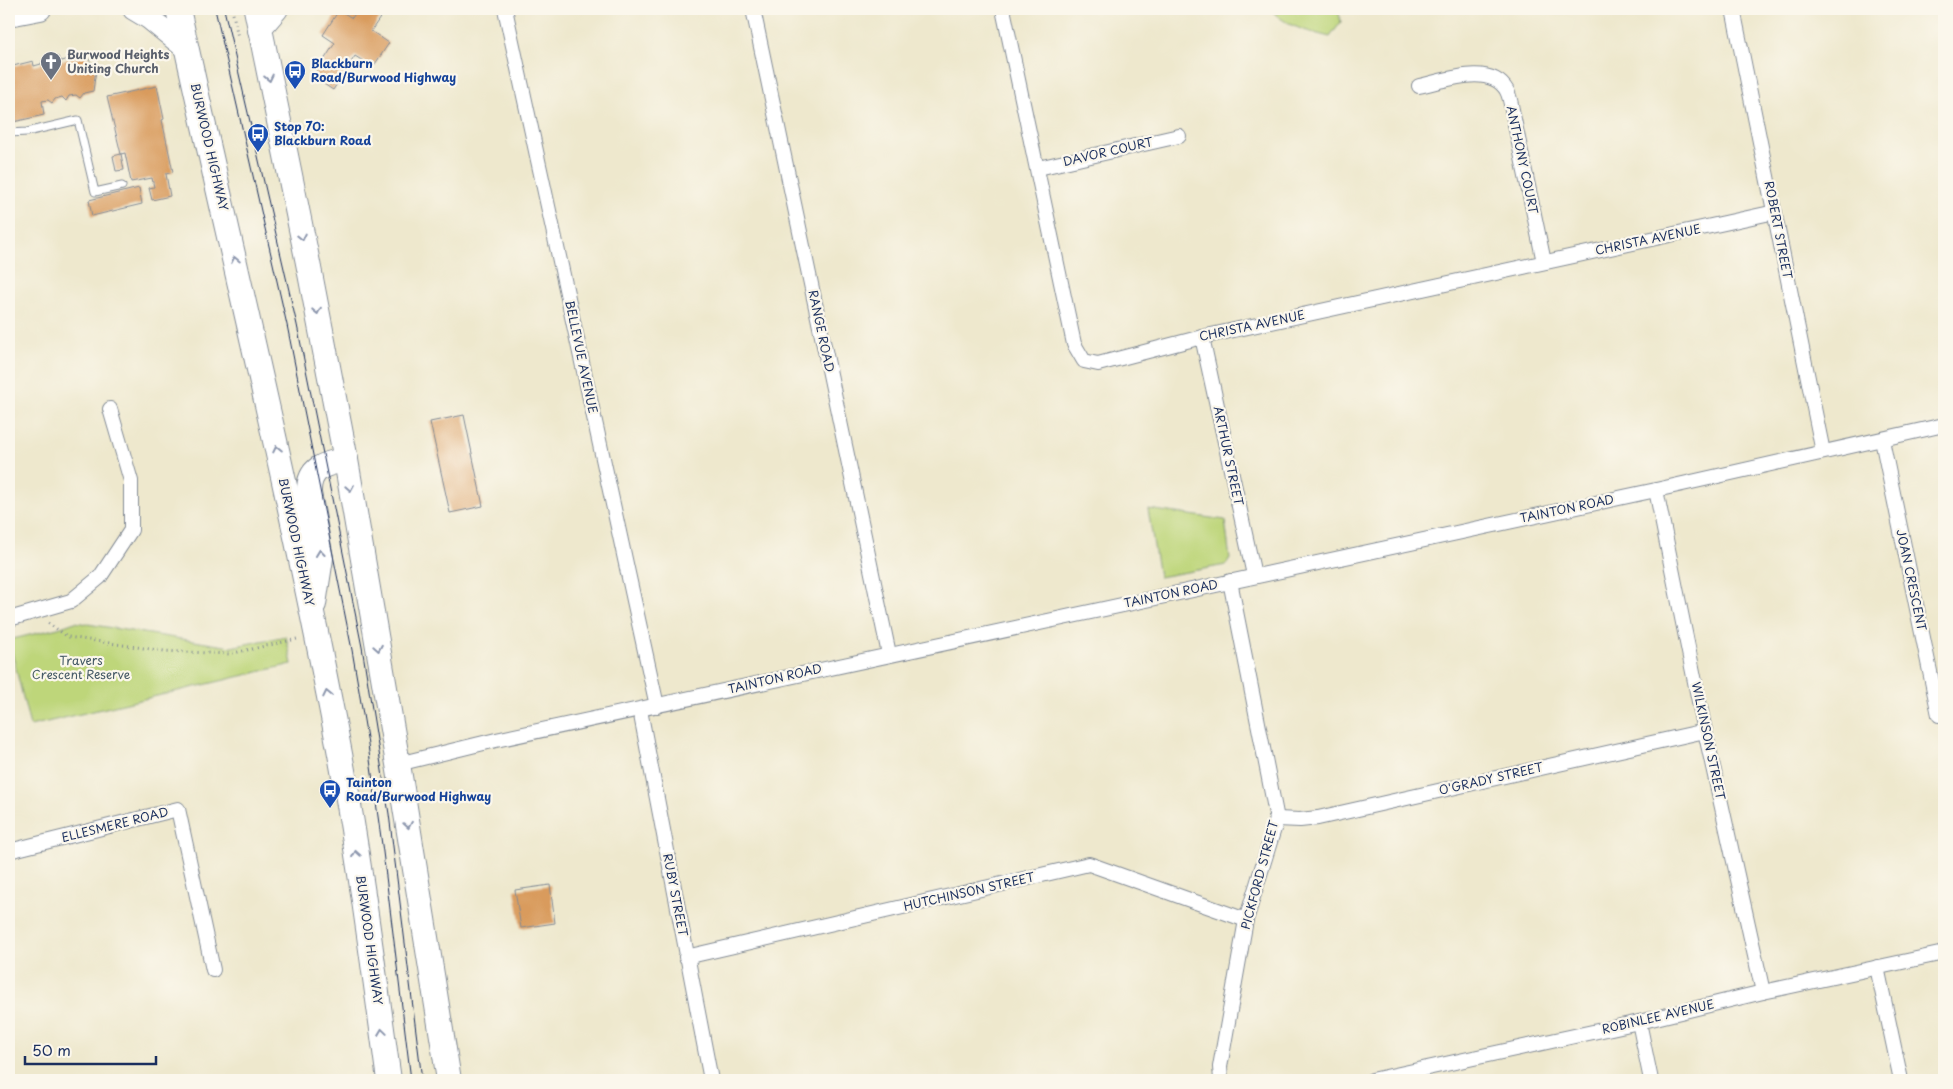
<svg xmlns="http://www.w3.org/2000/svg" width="1953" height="1089" viewBox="0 0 1953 1089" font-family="'Playpen Sans',sans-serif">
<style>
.green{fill:#bed67a;stroke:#6c826c}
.building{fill:#d99b5d}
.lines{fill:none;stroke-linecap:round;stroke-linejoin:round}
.service-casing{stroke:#848c96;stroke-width:9}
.minor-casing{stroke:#848c96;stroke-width:16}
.primary-casing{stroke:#848c96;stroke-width:24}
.trunk-casing{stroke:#848c96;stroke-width:26}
.path{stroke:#848c96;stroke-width:3;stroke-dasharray:1 4;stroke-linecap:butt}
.service{stroke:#fff;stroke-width:7}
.minor{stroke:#fff;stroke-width:14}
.primary{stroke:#fff;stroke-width:22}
.trunk{stroke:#fff;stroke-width:24}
.tram{stroke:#1b2f5e;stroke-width:1}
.oneway{stroke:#8d97ae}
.labels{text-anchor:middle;stroke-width:4.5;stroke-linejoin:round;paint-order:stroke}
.worship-label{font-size:12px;font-weight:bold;fill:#5b616d;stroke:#fbf7ec;text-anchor:start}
.transit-label{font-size:12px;font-weight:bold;fill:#164399;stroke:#fbf7ec;text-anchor:start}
.street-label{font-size:12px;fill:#1b2f5e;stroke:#fbf7ec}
.park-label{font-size:12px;fill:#445965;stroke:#fbf7ec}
</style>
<rect width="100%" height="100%" fill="#fbf7ec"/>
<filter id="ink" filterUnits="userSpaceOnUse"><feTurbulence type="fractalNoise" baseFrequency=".02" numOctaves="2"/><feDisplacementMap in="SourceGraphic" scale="10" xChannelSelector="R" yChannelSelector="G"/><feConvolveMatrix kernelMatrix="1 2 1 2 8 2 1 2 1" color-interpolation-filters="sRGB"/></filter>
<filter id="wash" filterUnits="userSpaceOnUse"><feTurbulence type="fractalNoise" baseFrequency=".0096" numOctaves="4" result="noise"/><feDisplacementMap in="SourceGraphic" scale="20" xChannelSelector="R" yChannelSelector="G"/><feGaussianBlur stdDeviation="1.12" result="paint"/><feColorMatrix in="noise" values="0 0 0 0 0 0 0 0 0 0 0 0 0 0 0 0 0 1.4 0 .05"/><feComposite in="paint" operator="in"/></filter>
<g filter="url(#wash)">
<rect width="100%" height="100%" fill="#eee8cd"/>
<g class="green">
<path d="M1270,9H1338L1341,22L1330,37C1306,31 1287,27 1270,9Z"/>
<path d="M1148,509L1225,520L1230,559L1226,565L1159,577Z"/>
<path d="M75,622L231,647L286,636L292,664L30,726L9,640L58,628Z"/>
</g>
<g id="blocks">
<g class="building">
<path d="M358,9H386L371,31L389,43L373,67L355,56L333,90L313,77L335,43L323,35L339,10L352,18Z"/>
<path d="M72,54L76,58L86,55L96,70L93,91L84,93L80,98L76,95L69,96L66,101L62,97L55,99L52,103L48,100L42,101L44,115L9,123V67L33,61L34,66L41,64L43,59L48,63L55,62L57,56L62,61L69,59Z"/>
<path d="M157,86L164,119L162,120L173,172L166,174L170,196L152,200L149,188L154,187L152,178L131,182L125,153L121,154L124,170L116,171L113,156L121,154L107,97Z"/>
<path d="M139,188L142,204L92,216L89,200Z"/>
<path d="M464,415L483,506L450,513L430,422Z"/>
<path d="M550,885L555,923L521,928L515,890Z"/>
</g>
</g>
</g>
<g filter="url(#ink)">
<use href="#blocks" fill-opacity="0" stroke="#848c96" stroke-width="1"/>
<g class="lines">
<g class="service-casing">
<path id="service" d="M9,133L27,132L78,120L95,192L122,186"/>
</g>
<g class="minor-casing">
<g id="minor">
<path d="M505,9L657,706"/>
<path d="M753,9L889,654"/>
<path d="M1003,9L1074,344L1084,361L1098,364L1202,337L1775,212"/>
<path d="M1733,9L1823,452"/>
<path d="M1419,86C1444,81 1491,62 1507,91C1510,97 1511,104 1512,110L1544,262"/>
<path d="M1038,168L1179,136"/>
<path d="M1202,337L1254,575"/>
<path d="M1882,440L1939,715L1944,714"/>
<path d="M1656,490L1705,731L1763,992"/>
<path d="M9,619L71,601L100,577L131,530V481L110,409"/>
<path d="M640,710L711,1080"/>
<path d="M398,764L496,740L1656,490L1944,425"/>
<path d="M1277,819L1300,820L1318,818L1705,731"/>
<path d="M9,851L178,809L213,970"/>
<path d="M686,957L1089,864L1246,920"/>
<path d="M1877,967L1901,1080"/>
<path d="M1639,1022L1651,1080"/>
<path d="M1221,1080L1220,1067L1246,920L1277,819L1230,581"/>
<path d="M1372,1080L1639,1022L1763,992L1944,953"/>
</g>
</g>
<g class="primary-casing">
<g id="primary">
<path d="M134,9L149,18L187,49"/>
<path d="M9,15L40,9"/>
<path d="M259,30L277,9"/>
</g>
</g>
<g class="trunk-casing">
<g id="trunk">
<path d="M178,9C232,257 293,504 340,754C360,862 374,972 389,1080"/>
<path d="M256,9L308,263L346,460L398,764L449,1080"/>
<path d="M314,604L321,558L309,493C308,468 325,463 346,460"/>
</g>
</g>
<g class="path">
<path d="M232,9L238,37"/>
<path d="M48,623L68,637L164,651L229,654L297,639"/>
</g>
<use href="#service" class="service"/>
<use href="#minor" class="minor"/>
<use href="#primary" class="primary"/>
<use href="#trunk" class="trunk"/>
<g class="tram">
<path d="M215,9L287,325L352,650L367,738L383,852L411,1080"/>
<path d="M224,9L297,325L362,647L389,814L422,1080"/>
</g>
</g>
<defs><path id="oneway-chevron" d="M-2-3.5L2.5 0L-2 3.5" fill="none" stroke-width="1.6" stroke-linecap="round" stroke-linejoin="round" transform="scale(1.25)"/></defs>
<g class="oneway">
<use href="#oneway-chevron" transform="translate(269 78) rotate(78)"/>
<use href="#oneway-chevron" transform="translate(302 237) rotate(78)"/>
<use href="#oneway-chevron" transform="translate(235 260) rotate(-103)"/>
<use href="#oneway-chevron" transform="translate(317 311) rotate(79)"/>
<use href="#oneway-chevron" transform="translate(277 449) rotate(-102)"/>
<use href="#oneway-chevron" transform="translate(350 488) rotate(80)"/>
<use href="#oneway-chevron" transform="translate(320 553) rotate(-96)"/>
<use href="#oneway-chevron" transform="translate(378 648) rotate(80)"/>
<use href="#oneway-chevron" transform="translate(327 694) rotate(-102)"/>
<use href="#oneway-chevron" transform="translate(408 825) rotate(81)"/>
<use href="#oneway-chevron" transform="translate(356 854) rotate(-99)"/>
<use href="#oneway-chevron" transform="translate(382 1032) rotate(-98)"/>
</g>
</g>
<defs>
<g id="church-pin" transform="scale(1.125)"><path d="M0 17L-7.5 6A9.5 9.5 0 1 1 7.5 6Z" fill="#6b7280" stroke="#fbf7ec"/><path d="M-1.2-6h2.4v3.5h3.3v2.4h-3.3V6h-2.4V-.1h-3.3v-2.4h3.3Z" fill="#fff"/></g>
<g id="bus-pin" transform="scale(1.125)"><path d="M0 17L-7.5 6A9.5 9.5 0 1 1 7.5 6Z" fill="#1a4fb4" stroke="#fbf7ec"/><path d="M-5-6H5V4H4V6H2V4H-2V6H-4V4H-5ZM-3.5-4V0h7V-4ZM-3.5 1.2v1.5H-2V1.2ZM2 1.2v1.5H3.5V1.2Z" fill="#fff"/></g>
</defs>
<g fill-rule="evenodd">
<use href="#church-pin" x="51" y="62"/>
<use href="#bus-pin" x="295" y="71"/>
<use href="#bus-pin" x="258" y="134"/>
<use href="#bus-pin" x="330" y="790"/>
</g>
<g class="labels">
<g class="worship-label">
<text x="67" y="59">Burwood Heights<tspan x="67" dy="14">Uniting Church</tspan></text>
</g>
<g class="transit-label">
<text x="311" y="68">Blackburn<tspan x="311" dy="14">Road/Burwood Highway</tspan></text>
<text x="274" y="131">Stop 70:<tspan x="274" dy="14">Blackburn Road</tspan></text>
<text x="346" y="787">Tainton<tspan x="346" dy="14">Road/Burwood Highway</tspan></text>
</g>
<g class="street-label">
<text transform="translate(209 147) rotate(77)" y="4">BURWOOD HIGHWAY</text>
<text transform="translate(1108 152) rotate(-13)" y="4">DAVOR COURT</text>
<text transform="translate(1522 160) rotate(78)" y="4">ANTHONY COURT</text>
<text transform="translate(1778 230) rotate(79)" y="4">ROBERT STREET</text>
<text transform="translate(1648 240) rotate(-12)" y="4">CHRISTA AVENUE</text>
<text transform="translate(1252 326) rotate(-12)" y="4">CHRISTA AVENUE</text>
<text transform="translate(821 331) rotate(78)" y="4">RANGE ROAD</text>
<text transform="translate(581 357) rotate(78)" y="4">BELLEVUE AVENUE</text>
<text transform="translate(1228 456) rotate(78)" y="4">ARTHUR STREET</text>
<text transform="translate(1567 509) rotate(-12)" y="4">TAINTON ROAD</text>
<text transform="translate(296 542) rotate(78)" y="4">BURWOOD HIGHWAY</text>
<text transform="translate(1911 580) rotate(78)" y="4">JOAN CRESCENT</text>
<text transform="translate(1171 594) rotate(-12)" y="4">TAINTON ROAD</text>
<text transform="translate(775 679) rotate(-13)" y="4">TAINTON ROAD</text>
<text transform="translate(1708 741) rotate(78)" y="4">WILKINSON STREET</text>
<text transform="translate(1491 779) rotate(-13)" y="4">O'GRADY STREET</text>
<text transform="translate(115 825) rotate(-14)" y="4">ELLESMERE ROAD</text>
<text transform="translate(1260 875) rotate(-75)" y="4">PICKFORD STREET</text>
<text transform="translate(969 892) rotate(-13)" y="4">HUTCHINSON STREET</text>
<text transform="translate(675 895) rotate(79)" y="4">RUBY STREET</text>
<text transform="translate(369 940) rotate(82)" y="4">BURWOOD HIGHWAY</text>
<text transform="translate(1658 1017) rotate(-13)" y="4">ROBINLEE AVENUE</text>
</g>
<g class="park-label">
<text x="81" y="665">Travers<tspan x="81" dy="14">Crescent Reserve</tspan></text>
</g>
</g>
<rect width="1953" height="1089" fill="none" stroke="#fbf7ec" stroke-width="30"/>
<path d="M25 1056v8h131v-8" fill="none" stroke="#1b2f5e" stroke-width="2.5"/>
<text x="32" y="1056" font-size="15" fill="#1b2f5e" stroke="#fbf7ec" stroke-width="4" paint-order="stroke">50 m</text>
</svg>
